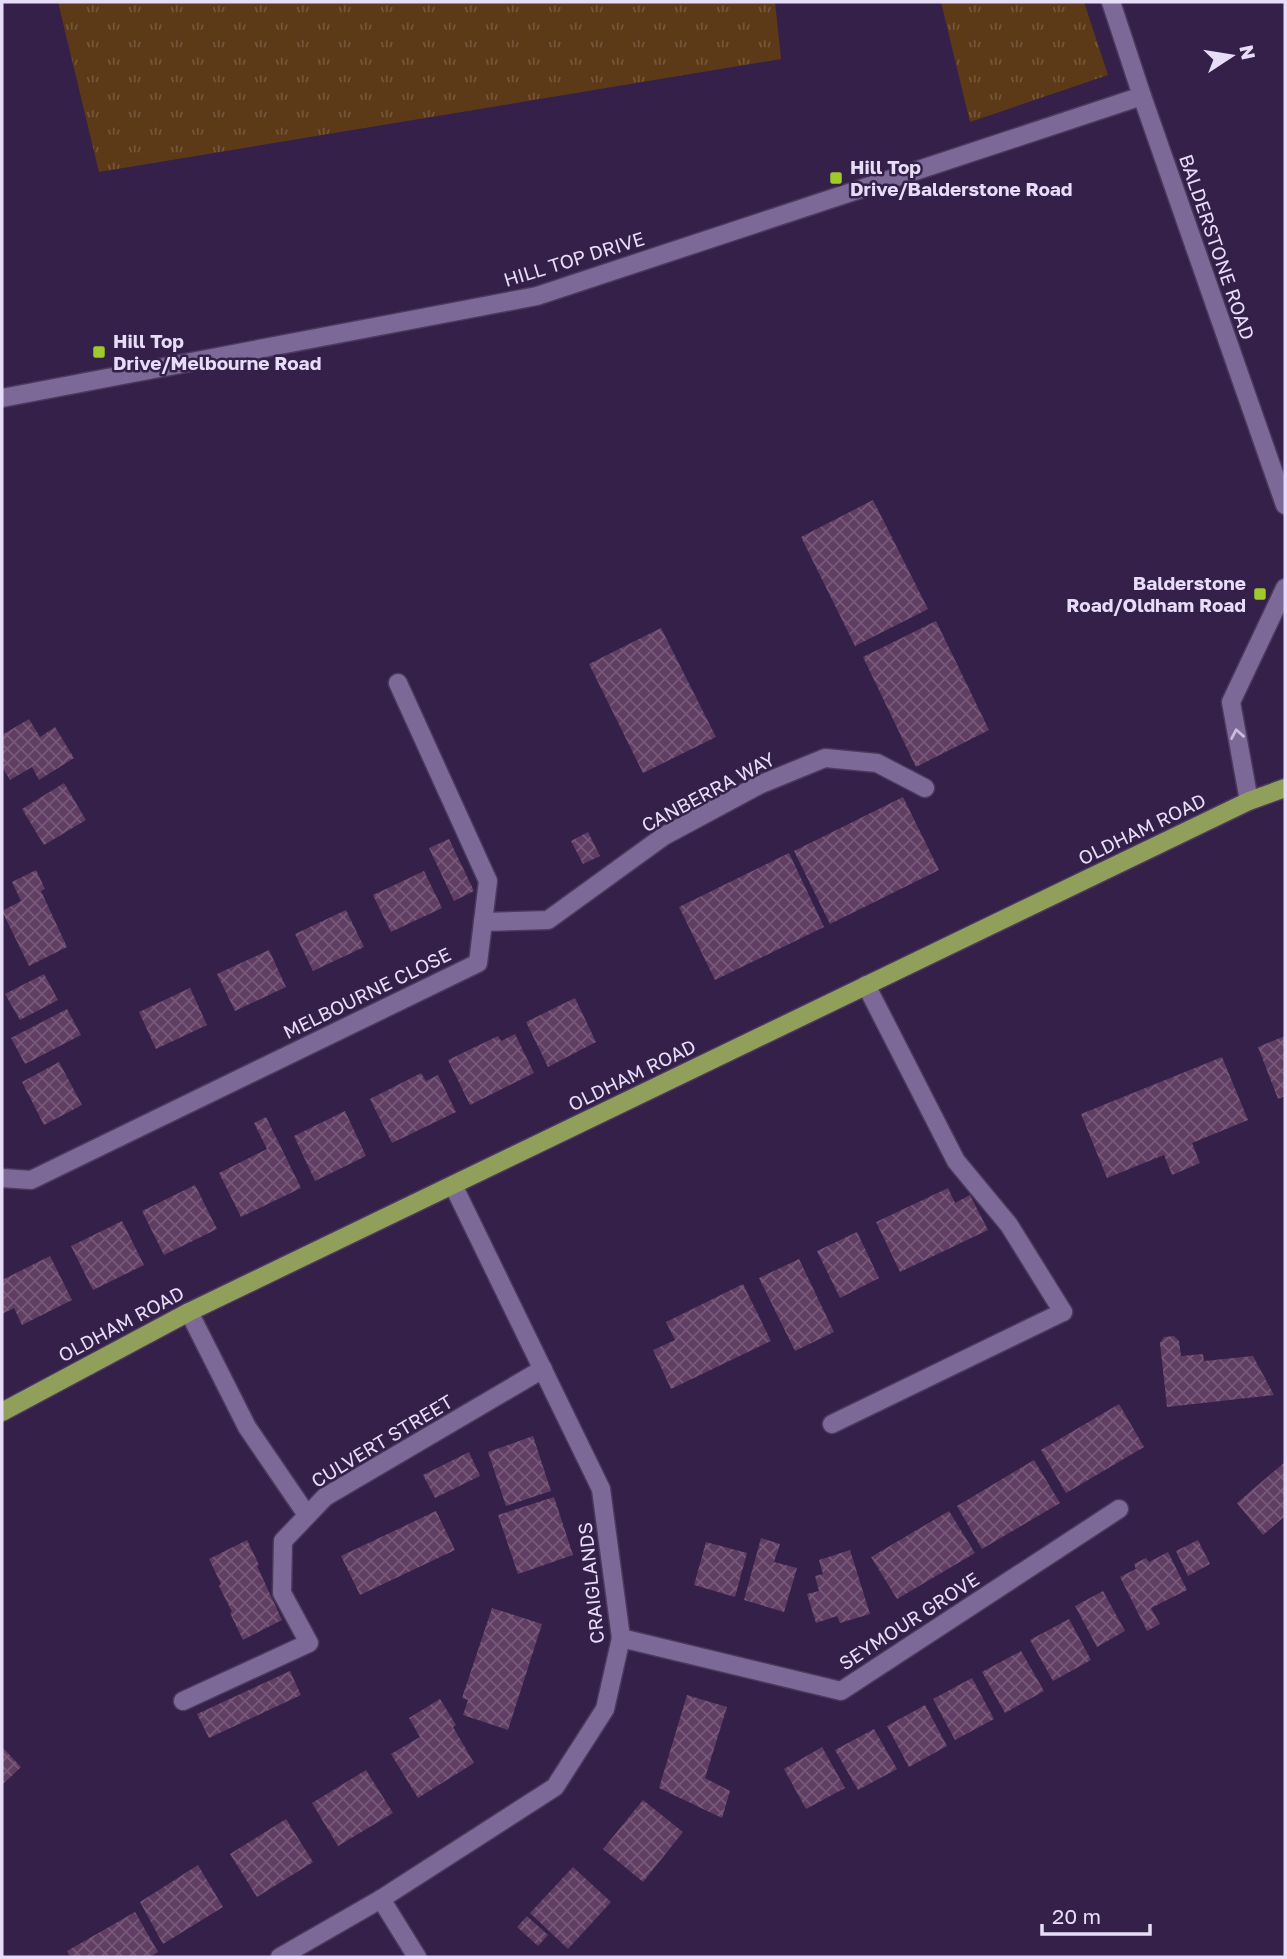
<svg xmlns="http://www.w3.org/2000/svg" width="1287" height="1959" viewBox="0 0 1287 1959" font-family="'Golos Text',sans-serif">
<style>
.grass{fill:url(#grass-tufts)}
.building{fill:url(#building-cross-hatch)}
.lines{fill:none;stroke-linecap:round;stroke-linejoin:round}
.service-casing{stroke:#4c3a5e;stroke-width:21}
.minor-casing{stroke:#4c3a5e;stroke-width:21}
.primary-casing{stroke:#4c3a5e;stroke-width:21}
.service{stroke:#7d6998;stroke-width:18}
.minor{stroke:#7d6998;stroke-width:18}
.primary{stroke:#909f5a;stroke-width:18}
.oneway{stroke:#c8badb}
.poi-dot{fill:#a0c92b;stroke:#342049;stroke-width:2.5}
.labels{text-anchor:middle;stroke-width:5;stroke-linejoin:round;paint-order:stroke}
.poi-label{font-size:19px;font-weight:bold;fill:#e8ddf8;stroke:#342049;text-anchor:start}
.street-label{font-size:19px;fill:#e8ddf8;stroke:#342049}
</style>
<defs>
<pattern id="grass-tufts" width="24" height="20" patternUnits="userSpaceOnUse" patternTransform="scale(1.75)"><rect width="24" height="20" fill="#5d3a17"/><path d="M3 7l-1-3M5 7V3M7 7l1-3M15 17l-1-3M17 17v-4M19 17l1-3" fill="none" stroke="#74563a"/></pattern>
<pattern id="building-cross-hatch" width="8" height="8" patternUnits="userSpaceOnUse" patternTransform="scale(1.75)"><rect width="8" height="8" fill="#603d63"/><path d="M0 0l8 8M0 8l8-8" fill="none" stroke="#77597a"/></pattern>
</defs>
<rect width="100%" height="100%" fill="#342049"/>
<g class="grass">
<path d="M58,2H775L781,59L99,172Z"/>
<path d="M941,2H1084L1108,75L970,122Z"/>
</g>
<g class="building">
<path d="M873,500L928,609L855,646L801,537Z"/>
<path d="M936,621L989,730L916,767L863,657Z"/>
<path d="M661,628L716,737L643,773L589,664Z"/>
<path d="M29,719L40,737L55,727L74,758L39,780L32,767L10,780L2,767V735Z"/>
<path d="M64,783L86,820L44,845L22,809Z"/>
<path d="M903,797L939,870L830,924L794,851Z"/>
<path d="M588,832L600,856L583,864L571,841Z"/>
<path d="M449,839L474,891L454,901L429,848Z"/>
<path d="M789,853L824,927L715,980L679,907Z"/>
<path d="M36,870L45,889L41,891L67,947L29,966L2,911L21,901L12,882Z"/>
<path d="M424,871L442,908L391,932L373,895Z"/>
<path d="M346,910L364,947L313,971L295,934Z"/>
<path d="M269,950L286,987L235,1011L217,974Z"/>
<path d="M44,974L58,1000L20,1020L5,994Z"/>
<path d="M190,988L207,1025L156,1049L139,1012Z"/>
<path d="M575,998L596,1042L548,1067L526,1022Z"/>
<path d="M67,1009L81,1035L25,1064L11,1038Z"/>
<path d="M515,1034L534,1073L470,1105L448,1060L498,1036L501,1041Z"/>
<path d="M1285,1036V1096L1278,1099L1258,1047Z"/>
<path d="M1222,1057L1248,1120L1192,1143L1200,1163L1172,1175L1164,1155L1107,1178L1081,1114Z"/>
<path d="M59,1062L82,1105L44,1125L22,1082Z"/>
<path d="M421,1073L426,1081L438,1075L456,1112L392,1143L370,1099Z"/>
<path d="M345,1111L366,1156L315,1181L294,1136Z"/>
<path d="M266,1117L301,1188L241,1217L219,1173L267,1149L254,1123Z"/>
<path d="M195,1185L217,1229L164,1255L142,1211Z"/>
<path d="M948,1188L955,1203L970,1195L988,1230L900,1272L876,1222Z"/>
<path d="M122,1221L144,1265L93,1290L71,1246Z"/>
<path d="M857,1232L879,1278L840,1298L817,1251Z"/>
<path d="M50,1256L72,1300L22,1325L14,1308L2,1314V1280Z"/>
<path d="M799,1259L834,1332L795,1351L759,1278Z"/>
<path d="M743,1284L771,1341L671,1389L653,1350L675,1340L666,1322Z"/>
<path d="M1174,1336L1179,1341L1181,1356L1203,1354L1204,1361L1253,1356L1274,1395L1167,1407L1160,1343L1164,1337Z"/>
<path d="M1119,1404L1144,1447L1066,1493L1041,1450Z"/>
<path d="M533,1436L551,1491L506,1506L488,1452Z"/>
<path d="M469,1452L480,1476L435,1498L423,1475Z"/>
<path d="M1034,1460L1060,1503L982,1549L957,1506Z"/>
<path d="M1285,1462V1516L1263,1535L1237,1503Z"/>
<path d="M554,1497L573,1555L518,1574L498,1515Z"/>
<path d="M436,1511L455,1550L360,1595L341,1556Z"/>
<path d="M949,1511L975,1553L897,1599L871,1557Z"/>
<path d="M761,1538L780,1544L774,1562L797,1568L784,1612L744,1600Z"/>
<path d="M247,1540L259,1565L257,1566L282,1620L243,1640L230,1613L232,1612L219,1586L221,1584L209,1559Z"/>
<path d="M1198,1540L1210,1564L1188,1576L1176,1551Z"/>
<path d="M706,1542L747,1553L735,1597L694,1585Z"/>
<path d="M850,1550L870,1614L840,1623L837,1616L816,1623L807,1594L819,1591L815,1576L823,1574L819,1560Z"/>
<path d="M1168,1552L1187,1590L1151,1608L1160,1624L1147,1631L1120,1577L1136,1569L1134,1564L1146,1558L1149,1562Z"/>
<path d="M1103,1591L1125,1631L1097,1647L1075,1606Z"/>
<path d="M492,1608L542,1624L508,1730L463,1715L468,1700L462,1698Z"/>
<path d="M1069,1619L1091,1660L1053,1681L1030,1640Z"/>
<path d="M1021,1651L1044,1691L1005,1713L982,1672Z"/>
<path d="M290,1671L301,1695L209,1738L197,1714Z"/>
<path d="M972,1678L994,1719L955,1740L933,1699Z"/>
<path d="M687,1695L727,1707L705,1778L730,1791L722,1818L659,1788Z"/>
<path d="M440,1699L456,1725L453,1727L474,1763L418,1798L391,1754L420,1737L409,1718Z"/>
<path d="M925,1705L947,1746L909,1767L887,1726Z"/>
<path d="M874,1729L897,1769L858,1790L835,1750Z"/>
<path d="M2,1747L21,1767L2,1785Z"/>
<path d="M822,1747L845,1788L806,1809L784,1769Z"/>
<path d="M366,1770L393,1813L338,1846L312,1803Z"/>
<path d="M643,1800L683,1832L643,1882L603,1849Z"/>
<path d="M286,1819L313,1862L257,1897L230,1854Z"/>
<path d="M198,1865L223,1907L163,1944L140,1902Z"/>
<path d="M573,1867L611,1902L568,1949L530,1913Z"/>
<path d="M135,1912L158,1952L150,1957H70L67,1951Z"/>
<path d="M527,1916L548,1935L538,1946L517,1927Z"/>
</g>
<g class="lines">
<g class="service-casing">
<path id="service" d="M832,1424L1063,1312"/>
</g>
<g class="minor-casing">
<g id="minor">
<path d="M1111,2L1142,96L1285,505"/>
<path d="M2,398L537,296L1142,96"/>
<path d="M1249,801L1231,702L1285,588"/>
<path d="M483,922L548,920L664,836L759,785L825,758L877,763L925,788"/>
<path d="M866,985L956,1161L1009,1225L1063,1312"/>
<path d="M2,1178L31,1180L478,963L488,881L398,683"/>
<path d="M189,1312L247,1427L307,1515"/>
<path d="M621,1638L841,1691L1119,1509"/>
<path d="M183,1701L309,1643L282,1593L283,1541L325,1497L543,1369"/>
<path d="M381,1899L417,1957"/>
<path d="M280,1957L381,1899L555,1787L605,1709L621,1638L601,1489L453,1185"/>
</g>
</g>
<g class="primary-casing">
<path id="primary" d="M2,1412L189,1312L1249,801L1285,788"/>
</g>
<use href="#service" class="service"/>
<use href="#minor" class="minor"/>
<use href="#primary" class="primary"/>
</g>
<defs><path id="oneway-chevron" d="M-2-3.5L2.5 0L-2 3.5" fill="none" stroke-width="1.6" stroke-linecap="round" stroke-linejoin="round" transform="scale(1.75)"/></defs>
<use class="oneway" href="#oneway-chevron" transform="translate(1237 734) rotate(-100)"/>
<g class="poi-dot">
<rect x="829" y="171" width="14" height="14" rx="3.5"/>
<rect x="92" y="345" width="14" height="14" rx="3.5"/>
<rect x="1253" y="587" width="14" height="14" rx="3.5"/>
</g>
<g class="labels">
<g class="poi-label">
<text x="850" y="174">Hill Top<tspan x="850" dy="22">Drive/Balderstone Road</tspan></text>
<text x="113" y="348">Hill Top<tspan x="113" dy="22">Drive/Melbourne Road</tspan></text>
<text x="1246" y="590" text-anchor="end">Balderstone<tspan x="1246" dy="22">Road/Oldham Road</tspan></text>
</g>
<g class="street-label">
<text transform="translate(1217 247) rotate(71)" y="7">BALDERSTONE ROAD</text>
<text transform="translate(574 259) rotate(-17)" y="7">HILL TOP DRIVE</text>
<text transform="translate(708 792) rotate(-28)" y="7">CANBERRA WAY</text>
<text transform="translate(1142 829) rotate(-26)" y="7">OLDHAM ROAD</text>
<text transform="translate(367 993) rotate(-26)" y="7">MELBOURNE CLOSE</text>
<text transform="translate(632 1075) rotate(-26)" y="7">OLDHAM ROAD</text>
<text transform="translate(121 1324) rotate(-28)" y="7">OLDHAM ROAD</text>
<text transform="translate(382 1441) rotate(-31)" y="7">CULVERT STREET</text>
<text transform="translate(591 1583) rotate(-96)" y="7">CRAIGLANDS</text>
<text transform="translate(909 1621) rotate(-33)" y="7">SEYMOUR GROVE</text>
</g>
</g>
<rect width="1287" height="1959" fill="none" stroke="#e8ddf8" stroke-width="7"/>
<g transform="translate(1231 56) rotate(78)" stroke="#342049" stroke-width="5" paint-order="stroke">
<path d="M0-5L12 26L0 18L-12 26Z" fill="#e8ddf8"/>
<text y="-10" font-size="19" font-weight="bold" text-anchor="middle" fill="#e8ddf8">N</text>
</g>
<path d="M1042 1924v10h108v-10" fill="none" stroke="#e8ddf8" stroke-width="3.5"/>
<text x="1052" y="1924" font-size="21" fill="#e8ddf8" stroke="#342049" stroke-width="5" paint-order="stroke">20 m</text>
</svg>
